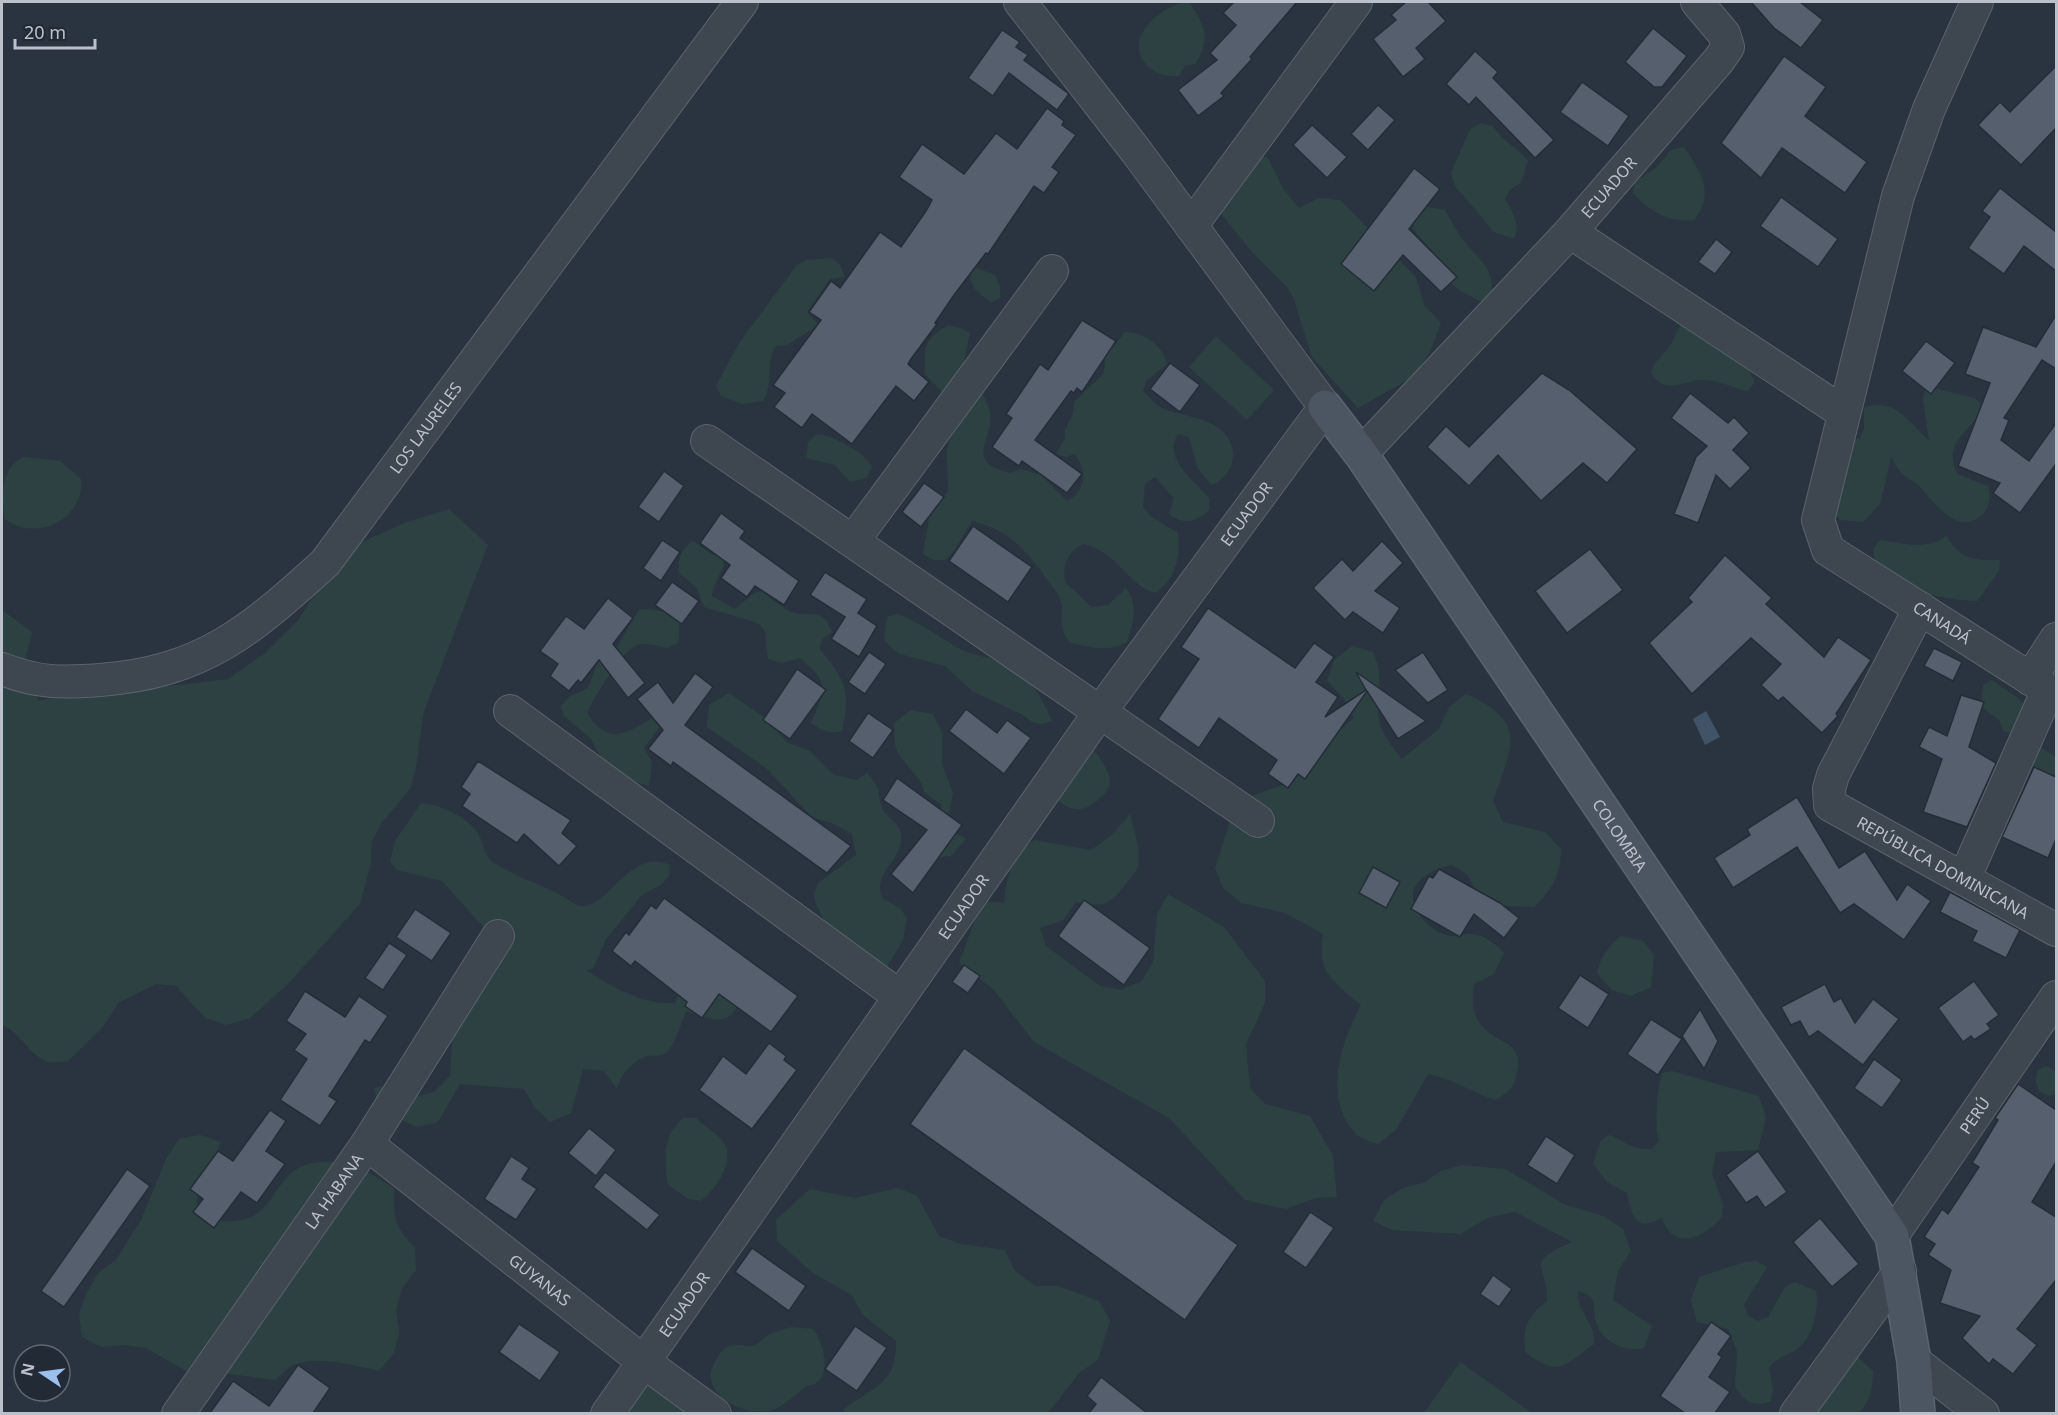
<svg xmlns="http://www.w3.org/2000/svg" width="2058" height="1415" viewBox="0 0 2058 1415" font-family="'Noto Sans',sans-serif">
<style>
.green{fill:#2d4142}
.water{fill:#415367}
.building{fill:#555f6d;stroke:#242d37;stroke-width:1.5}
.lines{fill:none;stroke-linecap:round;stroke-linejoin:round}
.street-casing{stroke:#5b646d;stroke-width:34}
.secondary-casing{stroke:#5b646d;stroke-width:36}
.street{stroke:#3e4650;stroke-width:32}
.secondary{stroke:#4c5562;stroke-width:33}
.labels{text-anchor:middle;stroke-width:4.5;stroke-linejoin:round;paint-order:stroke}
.street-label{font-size:16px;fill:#bac1ca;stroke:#222b35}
</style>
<rect width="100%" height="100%" fill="#2a3440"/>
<g class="green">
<path d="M1183,2H1189C1204,23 1212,40 1195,64L1185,66L1179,76C1150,80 1125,50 1148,25C1158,13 1169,7 1183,2Z"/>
<path d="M1481,123L1493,126C1502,142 1518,147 1528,161L1521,183L1511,189L1505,198C1512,214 1521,220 1514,239L1494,232L1455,186L1451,173L1470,129Z"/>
<path d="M1684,147C1700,171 1716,193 1694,220C1669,223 1649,211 1633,193L1635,182L1656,168L1671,150Z"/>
<path d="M1258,154L1268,158L1284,190L1299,208L1319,198L1340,200L1416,277L1424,305L1441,323L1430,352L1413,377L1358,408L1312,357L1293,297L1286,286L1252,252L1222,215L1217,191Z"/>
<path d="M1423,206L1445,210C1451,220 1456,231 1463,240C1478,259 1498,270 1490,298L1480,301C1448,286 1451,283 1434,254C1428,244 1419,238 1413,228L1416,216Z"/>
<path d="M832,258L840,265L845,277L830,279L807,312L819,325L787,345L776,346C764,364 775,383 763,401L742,404L721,396L716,386L739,343L797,265L807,260Z"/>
<path d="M974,267L995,275L1000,287V298L991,303L974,288L970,278Z"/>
<path d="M1682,321L1749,371L1755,382L1748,391C1733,388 1721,381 1706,380C1684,379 1667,397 1651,373L1655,363L1672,343Z"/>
<path d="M947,326L958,327L970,333L958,387L943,393L925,374C924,349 923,339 947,326Z"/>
<path d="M1125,332C1145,333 1162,344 1167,364L1146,381L1143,391C1149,396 1154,403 1160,407C1178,416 1205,416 1221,430C1241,447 1235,475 1212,485L1198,469L1189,437L1178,434C1162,458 1193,479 1209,498V510C1195,523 1184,525 1169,514L1174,498L1155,477L1145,484L1143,507L1150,516L1178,533C1181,556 1175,581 1155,593C1127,585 1119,552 1083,544C1067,552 1062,565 1065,583C1075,590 1082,599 1092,607L1108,605L1126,588C1139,605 1133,623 1127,642C1108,653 1088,647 1069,642C1055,621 1066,614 1060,598C1056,589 1049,583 1044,575C1022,546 1008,530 972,521L953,552L945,560H934L923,554L929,518L948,491L947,452L949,441L962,421L955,412L980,390C984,397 989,405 990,412C995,438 962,462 1010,473L1021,469L1041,475L1067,501C1087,490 1087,472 1075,454L1066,457L1056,454L1065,438V430L1073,414L1074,402L1104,373L1105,357Z"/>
<path d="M1216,336L1274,390L1247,420L1189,367Z"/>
<path d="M1926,386L1974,398L1982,405C1975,433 1941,437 1957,474L1988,486C1991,498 1990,507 1981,516C1957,536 1933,501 1920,487C1915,481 1910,480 1905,476C1899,472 1895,463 1891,457L1880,504L1863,522L1840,520L1830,511L1828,452L1860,438L1864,429V408C1894,396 1910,423 1929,441L1923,399Z"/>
<path d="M817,434C831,434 867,454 872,467L867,478L850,482L835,465L806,458L808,442Z"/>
<path d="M24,457L60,461L81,479C85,519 36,543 5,519C0,497 1,467 24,457Z"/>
<path d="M449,509L488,545L423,714L416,768L410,789L383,821L372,841L371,863L360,904L287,985L250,1018L226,1025L205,1018L176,986L156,984L118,1003L104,1026L68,1061C63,1061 54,1063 48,1062C29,1056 20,1031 2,1025V610L32,632L26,656L38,701L84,690L179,685L228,679L265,653L299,619L326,575L360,543L404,523Z"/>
<path d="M1946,536C1962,560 1971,560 2000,560L1999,571L1977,601C1952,601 1896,590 1880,571C1875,565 1874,556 1873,549L1880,540C1902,543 1926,551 1946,536Z"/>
<path d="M693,541L713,555L725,554C726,570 713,581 712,596L735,609L754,593L762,591C770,597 779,606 789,611C808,620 822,604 832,632L823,638L819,648C845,680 851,689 842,731C829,734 822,731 811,723C825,690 831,683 800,658L782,663L768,659L765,631L758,623L704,607L696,587L679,573C677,559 681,549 693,541Z"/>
<path d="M649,609L671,613L680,621L678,643L667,648C657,646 645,641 635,646C623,651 592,700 587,713C609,748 628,732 656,716L662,724L644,748L652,761L649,786L617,776L602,759L591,739L564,716L561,706L569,697L588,688L599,658L617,647L639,610Z"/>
<path d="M898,614C920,623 938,636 958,648C973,656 992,657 1007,664C1029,675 1043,699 1052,721L1042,724L1032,722L1023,715L972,691L945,666L900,654L891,648L884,639L887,617Z"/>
<path d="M1352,646L1373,652C1385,680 1377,686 1378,713C1379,730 1391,746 1402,759L1439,729L1449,707L1466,694C1529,722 1512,746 1493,801L1503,822L1545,832L1561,849C1560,875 1554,888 1534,907L1490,905L1480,901L1467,874L1452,865C1438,868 1420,875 1414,889C1407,908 1432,934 1450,936C1457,937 1466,933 1473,934C1484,935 1497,945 1504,953L1494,974L1474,984C1472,999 1471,1012 1481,1025C1498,1047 1526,1038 1516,1077C1513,1089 1506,1094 1495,1100C1471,1092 1453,1079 1428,1074L1396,1130L1378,1144C1372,1142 1362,1139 1357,1135C1321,1099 1341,1043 1361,1005C1334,981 1316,974 1323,934L1285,913L1241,903L1223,888L1215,868L1231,819L1249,797L1291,782L1306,767L1318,748L1354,718L1344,698L1327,681L1334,660Z"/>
<path d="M1992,680C2004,690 2019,696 2027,708L2013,733L2003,731L1999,720L1981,707L1983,685Z"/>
<path d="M729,693L765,718L788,743L810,751L834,775L857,780L867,773C884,792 876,792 883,810C887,818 898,822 900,831C907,860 872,869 882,898L901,909L907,919L903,940L885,970L837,948L816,904L814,893L818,883L856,855L852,834L832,823L812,817L766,768L707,727L709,705Z"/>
<path d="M911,710L933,714L942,733V765L953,793L946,827L966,839L951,856L940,857L930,851L942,805L925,793L921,782L899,755L895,745L894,723Z"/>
<path d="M1086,740C1094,751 1109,767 1110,781C1110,787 1106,793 1101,797C1082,816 1068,811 1049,793Z"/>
<path d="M2040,747L2056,757V779L2040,773L2031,766Z"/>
<path d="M421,803C438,803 471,819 479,835C484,845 484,856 494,863C515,877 542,884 564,897C569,900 575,905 580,906C609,909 630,846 670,865L669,876L662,884L642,895L606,939L593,969L586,970C611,987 645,1006 676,1003L683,966L745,991C729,1028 720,1022 686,1011C681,1023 675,1046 665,1053C659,1057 654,1055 647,1056C632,1061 620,1075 617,1089L604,1071L583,1069L571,1113L550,1122L535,1108L524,1089L460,1084L438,1122L417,1127L379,1109L374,1088L395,1083L411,1098L434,1092L450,1076L453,1029L488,932L442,881L397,870L390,862L395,841Z"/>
<path d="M1130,814C1134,830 1141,848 1138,866C1137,871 1131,877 1128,881C1110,905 1105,908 1076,902L1063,920L1040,928L1046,946L1100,986L1121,990L1142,981L1153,962L1157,914L1168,894L1224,927L1265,981V1003L1246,1044L1250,1088L1265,1104L1310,1116L1333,1156L1337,1197L1315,1198L1286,1209L1245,1200L1169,1118L1034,1042L993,989L959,963L982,901L1004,903C1006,878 1012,854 1034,840L1091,850L1112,835Z"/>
<path d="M1621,936L1643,941L1654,955L1651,987L1631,996L1612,990L1597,973C1600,958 1609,945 1621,936Z"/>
<path d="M2046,1066L2056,1071V1094L2049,1096L2039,1091L2035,1080L2038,1070Z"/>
<path d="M1672,1071L1759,1096L1766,1117L1758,1150L1716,1152L1712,1174L1723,1204L1722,1217C1705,1238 1672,1252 1662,1217C1636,1234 1632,1216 1627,1193L1607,1182L1593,1164L1601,1140L1610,1135C1626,1143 1633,1150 1652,1149L1659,1141C1654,1122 1657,1092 1662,1073Z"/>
<path d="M684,1118H696C703,1126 714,1131 721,1139C739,1158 716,1189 701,1201L689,1199L668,1185C664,1160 662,1134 684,1118Z"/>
<path d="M200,1135L221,1142L196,1201L208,1220C223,1222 239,1223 253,1216C268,1208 273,1194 283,1182C311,1145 365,1166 394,1189C393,1218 395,1227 415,1248L416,1270L402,1288L396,1310L399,1332L394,1353L379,1371C352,1365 320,1355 293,1365C287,1368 280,1376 275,1380L208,1371H186L146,1348L123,1345L102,1347L82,1337L79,1314L87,1292L98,1273L116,1260L141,1220L167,1157L179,1139Z"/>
<path d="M1462,1165L1505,1169L1564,1204L1603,1216L1623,1229L1631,1251L1618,1271L1613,1300L1652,1326L1644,1348C1627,1353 1603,1342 1597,1325C1590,1308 1602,1298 1578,1291C1576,1312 1596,1323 1594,1344C1563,1366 1559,1378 1525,1352C1522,1330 1528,1313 1547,1302C1548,1263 1522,1264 1572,1242L1515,1212L1490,1217L1460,1234L1392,1230L1373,1221L1384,1200L1403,1188L1423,1183L1441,1171Z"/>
<path d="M898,1188L917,1196L939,1236L961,1244L1005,1250L1015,1271L1035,1286H1058L1099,1301L1110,1320L1098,1360L1080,1372L1048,1413H843L845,1408C875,1387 897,1382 896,1341L863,1315L852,1295L813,1273L777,1241L776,1220L810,1189L855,1198Z"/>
<path d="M1756,1261L1767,1267L1744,1305L1748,1316L1757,1321L1768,1317L1785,1287L1795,1282L1816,1291C1820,1308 1812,1339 1797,1349C1786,1357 1777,1356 1769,1368L1773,1390L1771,1401C1754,1408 1744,1401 1735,1387L1737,1351L1728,1329L1697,1322L1691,1300L1699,1277L1745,1262Z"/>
<path d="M792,1327L813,1329C823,1341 832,1373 816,1383C814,1385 810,1385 807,1386C794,1394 785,1407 769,1411C742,1415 699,1395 714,1363C717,1358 720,1352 725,1348C734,1342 743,1347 751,1346C757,1346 765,1337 770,1334C777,1331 785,1329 792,1327Z"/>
<path d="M1855,1355L1873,1371C1873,1387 1870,1403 1858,1413L1794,1414Z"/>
<path d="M640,1360L690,1414L607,1413Z"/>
<path d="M1460,1362L1532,1413H1424Z"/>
</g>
<path class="water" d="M1706,711L1720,737L1705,745L1693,719Z"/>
<g class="building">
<path d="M1234,2H1297L1250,57L1252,59L1221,93L1224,96L1198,116L1178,90L1217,60L1210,53L1236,25L1223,13Z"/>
<path d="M1406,2H1428L1446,21L1416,48L1425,59L1403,77L1373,39L1396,20L1391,15Z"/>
<path d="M1751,2H1800L1823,20L1801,48L1774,28Z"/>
<path d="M1653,28L1687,56L1662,87H1654L1625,62Z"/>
<path d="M1002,30L1020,42L1016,47L1028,55L1024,60L1069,94L1057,110L1009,73L993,96L968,78Z"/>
<path d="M1475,51L1498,72L1493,78L1554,140L1535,158L1476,97L1469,105L1446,84Z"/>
<path d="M1784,56L1826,87L1805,116L1867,162L1845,193L1782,148L1761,178L1721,143Z"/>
<path d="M2056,66V128L2021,165L1978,125L2000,102L2010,112Z"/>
<path d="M1582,82L1629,116L1608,146L1560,112Z"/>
<path d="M1378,105L1395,120L1368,150L1351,134Z"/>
<path d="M1047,108L1064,121L1062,125L1076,135L1052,167L1059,172L1044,193L1034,186L988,254L986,253L954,295L935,323L937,324L911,359L908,364L929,382L914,401L896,386L852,444L812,414L802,428L774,407L785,393L773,385L821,320L809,312L831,281L840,288L880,232L901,247L926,211L932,200L899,177L922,144L964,174L996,133L1017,149Z"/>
<path d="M1312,125L1347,157L1327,178L1293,145Z"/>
<path d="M1414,168L1440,189L1409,229L1457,277L1441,292L1403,255L1374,291L1341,264Z"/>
<path d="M2000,188L2056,232V271L2024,246L2004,274L1968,248L1990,217L1982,211Z"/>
<path d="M1781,197L1838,239L1818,267L1760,226Z"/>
<path d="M1716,239L1732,252L1715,274L1698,262Z"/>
<path d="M2056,315V369L2042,360L2004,418L2009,420L2001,440L2029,461L2056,423V464L2020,513L1993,493L2000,483L1958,466L1990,383L1965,374L1983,327L2036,347Z"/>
<path d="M1082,320L1116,341L1082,392L1077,388L1074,393L1071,391L1035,440L1082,474L1067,493L1022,461L1019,466L992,447L1012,418L1006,414L1040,364L1048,370Z"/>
<path d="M1926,341L1955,363L1931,394L1902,371Z"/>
<path d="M1170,363L1200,385L1180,412L1150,389Z"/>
<path d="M1542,373L1569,390L1637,449L1607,483L1583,463L1541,501L1498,455L1469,486L1427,447L1446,426L1469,447Z"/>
<path d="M1690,393L1728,423L1734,417L1749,433L1733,450L1751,468L1730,489L1716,475L1698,523L1674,514L1696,457L1707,446L1671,418Z"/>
<path d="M664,471L684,486L659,522L638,507Z"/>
<path d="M924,483L944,497L921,527L902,512Z"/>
<path d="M721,513L745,531L740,538L799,581L784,605L755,586L747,597L721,578L730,565L700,543Z"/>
<path d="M973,526L1032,567L1008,602L949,561Z"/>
<path d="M662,540L680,552L661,581L643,568Z"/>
<path d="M1382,541L1403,563L1375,591L1400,608L1383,633L1353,612L1345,620L1313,588L1342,559L1353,571Z"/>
<path d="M1590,549L1623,590L1567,633L1535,591Z"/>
<path d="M1725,555L1772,598L1766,604L1824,657L1838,637L1871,660L1836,714L1838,716L1822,733L1783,697L1778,701L1761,685L1781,664L1751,638L1692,694L1649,643L1692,602L1688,598Z"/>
<path d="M825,572L867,599L858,613L877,626L859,657L831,639L845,617L810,595Z"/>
<path d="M672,582L699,601L682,624L655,605Z"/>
<path d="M608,598L633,618L613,644L645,683L628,698L599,660L581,683L578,680L569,691L550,676L558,664L540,651L566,616L584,629Z"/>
<path d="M1208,608L1295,668L1314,643L1334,657L1316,682L1338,697L1325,717L1366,690L1356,672L1426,721L1398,739L1367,691L1305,779L1298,774L1288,788L1268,774L1277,760L1219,718L1199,748L1158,719L1199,659L1181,647Z"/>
<path d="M1934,648L1962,662L1953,681L1924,666Z"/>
<path d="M869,652L886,664L865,694L848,682Z"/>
<path d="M1423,652L1448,690L1428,703L1395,670Z"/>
<path d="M797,669L826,690L790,739L763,720Z"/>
<path d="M695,673L713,687L685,725L851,846L827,873L673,762L671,766L648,749L663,730L637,699L658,682L673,703Z"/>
<path d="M1961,695L1984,702L1969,747L1996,763L1967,827L1923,812L1942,759L1919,747L1929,727L1947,736Z"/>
<path d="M966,709L997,733L1007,720L1031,738L1004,774L949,731Z"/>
<path d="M868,713L893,730L873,758L849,741Z"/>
<path d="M478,761L571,820L562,833L577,846L559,866L524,834L517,843L462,806L470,794L461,787Z"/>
<path d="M2034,767L2056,777V839L2048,858L2002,837Z"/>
<path d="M897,778L962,825L913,893L891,874L927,830L883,800Z"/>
<path d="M1797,797L1839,868L1865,851L1897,900L1907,884L1931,901L1904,940L1854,904L1840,913L1797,847L1733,888L1714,858L1750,835L1747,829Z"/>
<path d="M1373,867L1400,882L1386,908L1359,893Z"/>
<path d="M1439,869L1500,903L1519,918L1504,938L1474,914L1460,937L1411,909L1429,876L1433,878Z"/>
<path d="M1950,892L2020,930L2006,958L1972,941L1977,931L1940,912Z"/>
<path d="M664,898L798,996L771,1032L719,994L702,1018L685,1006L687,1002L635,961L631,966L612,951L626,932L629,935L651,905L656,909Z"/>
<path d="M1084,900L1150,948L1124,985L1058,936Z"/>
<path d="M415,909L451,933L432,961L396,937Z"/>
<path d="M389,943L407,955L383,990L365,978Z"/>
<path d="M964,965L980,976L968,993L952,982Z"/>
<path d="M1580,975L1609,994L1588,1028L1558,1008Z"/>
<path d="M1974,981L1999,1015L1987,1024L1991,1029L1974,1040L1971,1036L1963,1042L1938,1008Z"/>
<path d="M1825,984L1834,1002L1841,998L1855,1023L1873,999L1899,1019L1863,1065L1818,1031L1809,1037L1800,1021L1791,1025L1781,1007Z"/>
<path d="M305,991L345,1017L359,996L388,1016L370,1043L365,1040L329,1096L337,1101L320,1126L280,1100L307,1059L294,1050L306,1034L286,1021Z"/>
<path d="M1700,1009L1718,1041L1704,1069L1682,1036Z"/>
<path d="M1651,1019L1682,1039L1658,1075L1627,1054Z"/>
<path d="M769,1043L786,1056L784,1060L797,1070L752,1129L699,1090L723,1056L746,1074Z"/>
<path d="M964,1048L1238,1245L1185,1320L910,1124Z"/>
<path d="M1874,1059L1902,1080L1882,1108L1854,1088Z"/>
<path d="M2018,1084L2056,1110V1162L2032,1202L2056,1217V1280L2017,1329L2037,1345L2013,1374L1993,1359L1989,1364L1962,1338L1980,1316L1940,1303L1951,1270L1928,1255L1935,1244L1924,1237L1942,1209L1948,1214L1979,1167L1972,1163L1998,1120L1995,1118Z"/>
<path d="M270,1110L286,1121L266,1151L285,1164L257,1203L241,1192L214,1228L193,1212L203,1199L190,1189L218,1151L233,1161Z"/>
<path d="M589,1128L616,1150L596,1176L568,1153Z"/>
<path d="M1546,1136L1575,1155L1557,1184L1527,1165Z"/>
<path d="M1758,1151L1787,1192L1765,1208L1757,1196L1746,1203L1726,1175Z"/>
<path d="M511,1156L529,1168L522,1179L537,1189L516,1220L484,1199Z"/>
<path d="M127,1169L150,1186L64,1307L41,1291Z"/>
<path d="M605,1172L660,1215L647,1230L593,1187Z"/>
<path d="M1310,1212L1334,1228L1306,1268L1283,1252Z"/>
<path d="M1820,1218L1859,1264L1832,1287L1793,1242Z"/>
<path d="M752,1248L806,1286L789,1311L735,1272Z"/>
<path d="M1493,1275L1512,1289L1499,1307L1480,1294Z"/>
<path d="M1711,1322L1731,1336L1718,1354L1722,1357L1709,1377L1730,1392L1715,1413H1685L1660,1396Z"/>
<path d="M519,1324L560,1352L540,1381L499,1352Z"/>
<path d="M855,1326L887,1348L857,1391L825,1369Z"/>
<path d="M298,1365L330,1388L313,1413H210L233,1381L269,1406Z"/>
<path d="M1101,1377L1147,1413H1089L1096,1404L1087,1396Z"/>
</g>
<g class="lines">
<g class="street-casing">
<g id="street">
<path id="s1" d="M1977,2L1929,109L1898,196L1818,520L1828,550L2056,695"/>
<path d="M1191,226L1356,2"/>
<path d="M1570,232L1844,413"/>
<path d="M707,441L1258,821"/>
<path id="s2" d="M1361,454L1570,232L1719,60L1728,47L1724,34L1697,2"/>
<path d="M853,541L1052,271"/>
<path id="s3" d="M1920,608L1833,775L1829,789L1830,805L2056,930"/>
<path id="s4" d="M2,669C38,683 61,683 100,680C204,672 251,630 325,563L742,2"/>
<path d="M2030,679L2056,639"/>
<path d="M510,711L899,996"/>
<path d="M1964,879L2048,690"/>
<path id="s5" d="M367,1144L644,1362L715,1414"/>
<path id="s6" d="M1892,1236L2056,997"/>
<path d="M1914,1361L1983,1414"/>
<path id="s7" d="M178,1414L367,1144L498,936"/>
<path id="s8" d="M607,1414L1100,712L1325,407L1136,151L1020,2"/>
<path d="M1796,1414L1900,1271"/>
</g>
</g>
<g class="secondary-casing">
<g id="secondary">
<path id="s9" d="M1325,407L1361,454L1892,1236L1914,1361L1918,1414"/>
</g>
</g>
<use href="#street" class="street"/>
<use href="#secondary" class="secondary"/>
</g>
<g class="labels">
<g class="street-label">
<text dy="6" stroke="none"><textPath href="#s2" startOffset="364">ECUADOR</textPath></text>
<text dy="6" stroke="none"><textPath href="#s4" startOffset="528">LOS LAURELES</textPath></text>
<text dy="6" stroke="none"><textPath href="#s8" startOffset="1104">ECUADOR</textPath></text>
<text dy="6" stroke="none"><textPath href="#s1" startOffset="710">CANADÁ</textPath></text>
<text dy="6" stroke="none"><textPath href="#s9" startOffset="520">COLOMBIA</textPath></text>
<text dy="6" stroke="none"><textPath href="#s3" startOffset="348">REPÚBLICA DOMINICANA</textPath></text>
<text dy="6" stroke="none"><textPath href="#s8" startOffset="620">ECUADOR</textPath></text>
<text dy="6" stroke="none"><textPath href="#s6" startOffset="146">PERÚ</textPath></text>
<text dy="6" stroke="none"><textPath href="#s7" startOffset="272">LA HABANA</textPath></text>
<text dy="6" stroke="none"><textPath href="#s5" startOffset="220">GUYANAS</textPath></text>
<text dy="6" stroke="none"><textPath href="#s8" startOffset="134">ECUADOR</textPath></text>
</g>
</g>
<rect width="2058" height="1415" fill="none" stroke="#bac1ca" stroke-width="6"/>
<g transform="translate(42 1373) rotate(283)"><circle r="28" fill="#222b35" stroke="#5f6771" stroke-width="1.5"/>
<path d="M0-4.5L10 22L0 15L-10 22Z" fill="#9cbfed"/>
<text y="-9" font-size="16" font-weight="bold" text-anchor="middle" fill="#bac1ca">N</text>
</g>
<path d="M15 39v9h80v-9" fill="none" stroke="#bac1ca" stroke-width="3"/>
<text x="24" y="39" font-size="18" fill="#bac1ca" stroke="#222b35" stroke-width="4.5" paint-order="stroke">20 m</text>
</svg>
